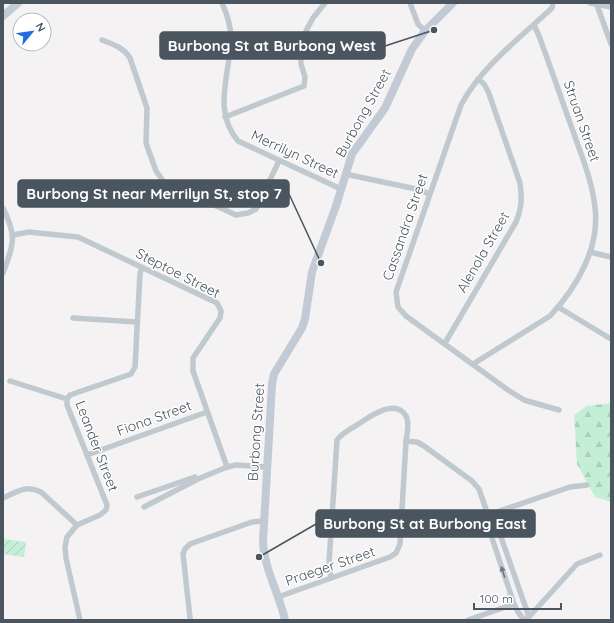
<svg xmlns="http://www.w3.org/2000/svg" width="614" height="623" viewBox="0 0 614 623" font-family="Quicksand,sans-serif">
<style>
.forest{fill:url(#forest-firs)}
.garden{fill:url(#garden-furrows)}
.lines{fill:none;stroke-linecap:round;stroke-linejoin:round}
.street{stroke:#c1c9d0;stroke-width:5.5}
.secondary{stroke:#c1cad5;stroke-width:8}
.oneway{fill:#6e7881}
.labels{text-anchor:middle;stroke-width:3;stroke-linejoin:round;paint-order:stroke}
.street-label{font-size:14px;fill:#4a555f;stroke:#fff}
.leader{fill:none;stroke:#4a555f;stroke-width:1.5}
.callout-dot{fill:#4a555f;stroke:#fff;stroke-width:1.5}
.callout{fill:#4a555f;stroke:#4a555f;stroke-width:1.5}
.callout-label{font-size:15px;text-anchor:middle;font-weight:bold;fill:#fff}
</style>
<defs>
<pattern id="forest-firs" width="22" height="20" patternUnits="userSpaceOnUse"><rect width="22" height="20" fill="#c4efd6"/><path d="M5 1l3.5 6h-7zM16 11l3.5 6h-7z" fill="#aacfba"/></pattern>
<pattern id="garden-furrows" width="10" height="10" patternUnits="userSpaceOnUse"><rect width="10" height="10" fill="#c4efd6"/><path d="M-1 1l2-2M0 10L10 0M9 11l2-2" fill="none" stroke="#aacfba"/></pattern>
</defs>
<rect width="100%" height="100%" fill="#f4f2f2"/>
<path class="forest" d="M611,403V502L595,497L577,464L574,415L587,406Z"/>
<path class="garden" d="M3,539L26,542L24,557L3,554Z"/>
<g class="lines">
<g class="street">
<path d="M222,3C227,14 231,26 231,39C230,74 212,111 238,141L341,189"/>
<path d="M410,3L418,24L425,31"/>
<path d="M553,3L552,8C521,37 481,67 461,105L396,292L398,307L406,316L508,390L524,400L559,410"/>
<path d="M590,3L611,7"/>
<path d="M597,5L611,44"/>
<path d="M102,40C113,44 124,48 130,58L147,108L146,143L156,171L164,182L236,215L248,213L256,209L279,161"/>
<path d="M225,117L304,86L305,77L301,64L300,42L313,18L325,3"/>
<path d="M345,174L421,190L429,194"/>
<path d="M3,208C17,236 14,244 3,273"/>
<path d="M13,235L29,232L78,237L217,303L221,311L220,318L193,358V371L227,467L236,465L266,467"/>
<path d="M590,252L611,257"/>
<path d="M558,307L611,339"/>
<path d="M73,318L137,322"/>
<path d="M445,343L516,222C522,207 522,198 520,183L488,91L484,84L478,79"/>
<path d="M473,364L550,316C577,287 600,248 595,207C592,181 582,157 574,134C562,101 551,68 539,36L534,25"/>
<path d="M10,381L67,399"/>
<path d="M87,455L207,412"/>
<path d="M137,497L195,477"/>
<path d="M3,498C17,492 26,484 41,492L77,525"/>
<path d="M144,507L198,479L227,467"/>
<path d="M488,515L570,487L587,485"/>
<path d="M488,518L491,535L514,604L518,612L524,620"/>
<path d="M331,578L329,563L337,440C342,433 350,429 357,425C368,418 395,397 406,416C410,423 407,434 406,441L417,442L424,446L472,481L479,489L488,515L501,537L529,617"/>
<path d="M278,597L390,557L396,553L400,544L406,441"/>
<path d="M190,618L183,554L185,549L190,544L252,522L263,521"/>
<path d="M527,619L577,564L600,555"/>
<path d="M80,620L66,558L65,547L67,537L77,525L100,515L106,510L107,505L67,405V399L70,395L131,374L135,367L140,273L142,268"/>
<path d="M468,620L514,604"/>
</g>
<g class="secondary">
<path d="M3,16L18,3"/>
<path d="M285,620C279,593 264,569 263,541L272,384L274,374L302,328L305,319L312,272L336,206L352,154L385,108L412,49L425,31L453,3"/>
</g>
</g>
<defs><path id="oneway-solid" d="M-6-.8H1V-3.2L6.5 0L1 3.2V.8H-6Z"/></defs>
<use class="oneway" href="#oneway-solid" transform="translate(503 572) rotate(-108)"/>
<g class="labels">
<g class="street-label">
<text transform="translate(363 113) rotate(-61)" y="5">Burbong Street</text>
<text transform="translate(582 121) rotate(71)" y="5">Struan Street</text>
<text transform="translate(295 154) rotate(25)" y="5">Merrilyn Street</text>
<text transform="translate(405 227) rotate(-71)" y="5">Cassandra Street</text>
<text transform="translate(483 252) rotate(-60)" y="5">Alenola Street</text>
<text transform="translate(178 273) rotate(27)" y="5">Steptoe Street</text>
<text transform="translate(154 418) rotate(-20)" y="5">Fiona Street</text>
<text transform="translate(256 432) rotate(-86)" y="5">Burbong Street</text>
<text transform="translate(97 446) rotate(69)" y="5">Leander Street</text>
<text transform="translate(330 566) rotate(-19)" y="5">Praeger Street</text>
</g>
</g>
<path class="leader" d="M434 30L385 46M321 263L289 194M259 557L316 524"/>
<g class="callout-dot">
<circle cx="434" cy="30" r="4"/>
<circle cx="321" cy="263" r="4"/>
<circle cx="259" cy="557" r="4"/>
</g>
<g class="callout">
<rect x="160" y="32" width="225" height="27" rx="4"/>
<rect x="18" y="180" width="271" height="27" rx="4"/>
<rect x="316" y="510" width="219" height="27" rx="4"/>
</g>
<g class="callout-label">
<text x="272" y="51">Burbong St at Burbong West</text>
<text x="154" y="199">Burbong St near Merrilyn St, stop 7</text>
<text x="425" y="529">Burbong St at Burbong East</text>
</g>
<rect width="614" height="623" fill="none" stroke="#4a555f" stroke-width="8"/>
<g transform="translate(32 32) rotate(61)"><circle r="19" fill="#ffffff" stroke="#b7bbbf"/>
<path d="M0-3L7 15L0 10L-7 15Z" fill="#226edf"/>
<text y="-6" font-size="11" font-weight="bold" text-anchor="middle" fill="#4a555f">N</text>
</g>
<path d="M474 603v6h87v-6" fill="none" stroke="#4a555f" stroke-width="2"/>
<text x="480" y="603" font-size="12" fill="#4a555f" stroke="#ffffff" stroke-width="3" paint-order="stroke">100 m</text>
</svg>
